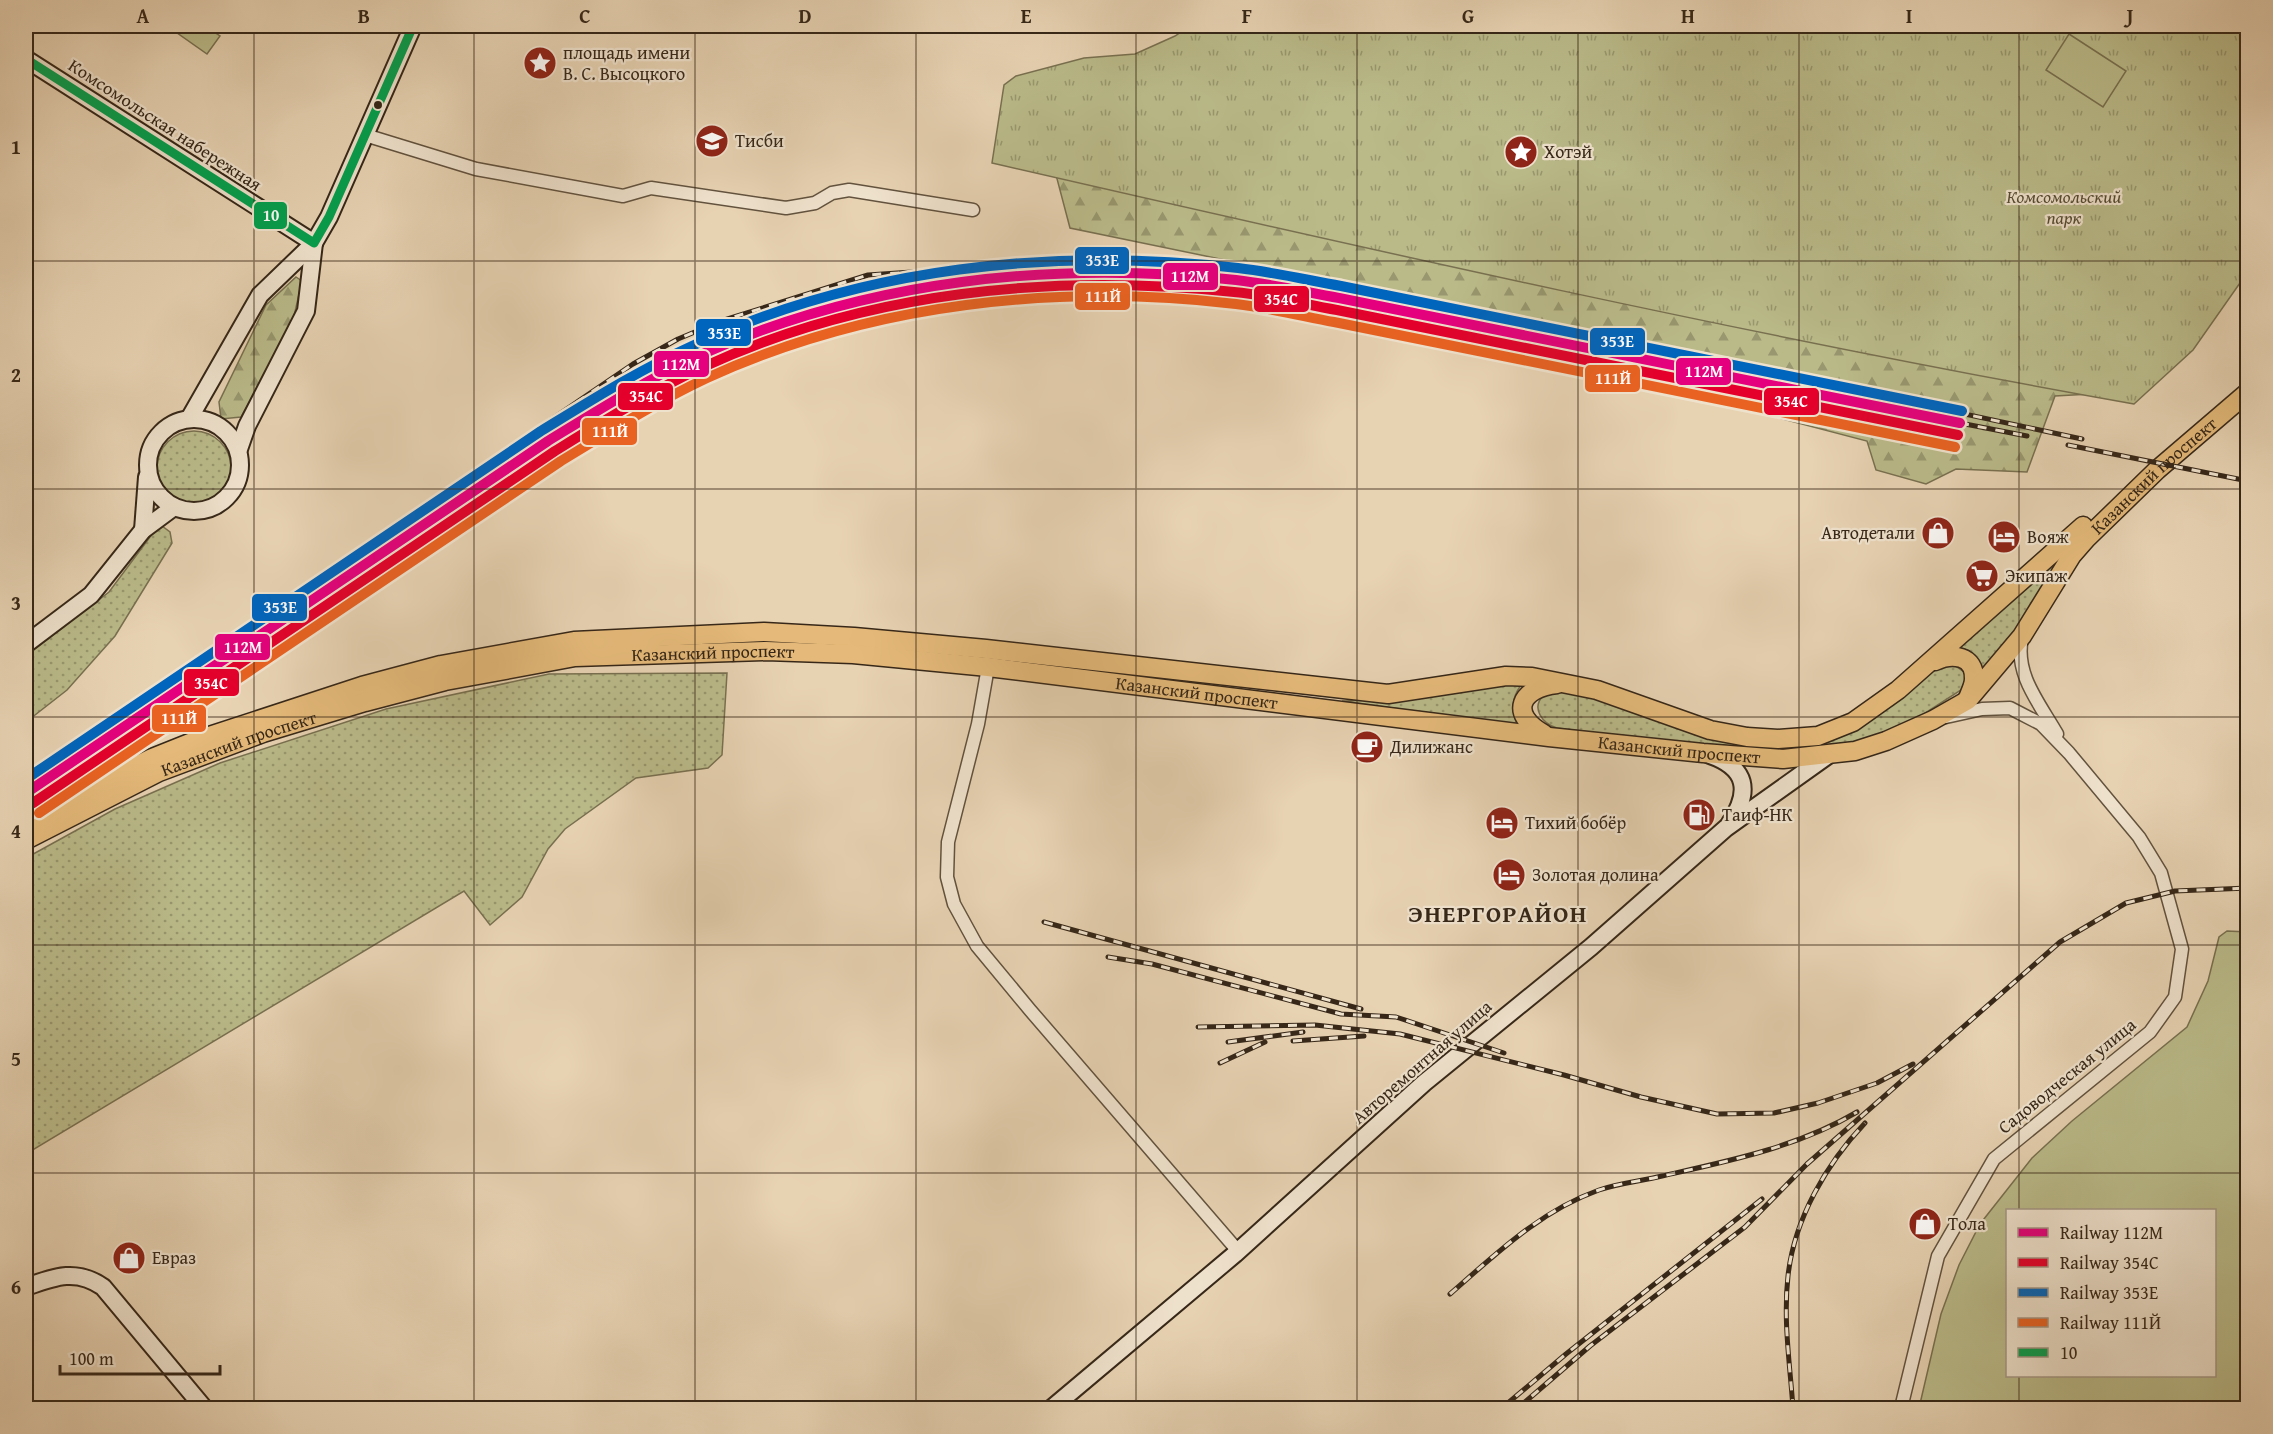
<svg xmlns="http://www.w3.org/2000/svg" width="2273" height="1434" viewBox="0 0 2273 1434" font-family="'Gentium Book Plus',serif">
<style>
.grass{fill:url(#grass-dots);stroke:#787050;stroke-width:1.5}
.forest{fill:url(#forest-firs);stroke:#787050;stroke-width:1.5}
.park{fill:url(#park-tufts);stroke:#787050;stroke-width:1.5}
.garden{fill:#baba89;stroke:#787050;stroke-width:1.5;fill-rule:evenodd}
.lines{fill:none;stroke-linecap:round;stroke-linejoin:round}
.street-casing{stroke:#62523e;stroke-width:15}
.secondary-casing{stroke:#362718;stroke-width:20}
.primary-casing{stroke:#362718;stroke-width:21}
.street{stroke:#efe2cd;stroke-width:12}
.secondary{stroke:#efe2cd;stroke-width:16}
.primary{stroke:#e4b979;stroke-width:18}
.rail-casing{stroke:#362718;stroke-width:5}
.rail{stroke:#efe2cd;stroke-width:3;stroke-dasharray:9;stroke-linecap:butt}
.bus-1-casing{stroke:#efe2cd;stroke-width:14}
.bus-1{stroke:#03a04e;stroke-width:9}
.rail-1-casing{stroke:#efe2cd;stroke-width:15}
.rail-2-casing{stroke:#efe2cd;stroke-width:15}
.rail-3-casing{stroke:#efe2cd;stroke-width:15}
.rail-4-casing{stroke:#efe2cd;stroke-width:15}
.rail-1{stroke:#e5007d;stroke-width:10}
.rail-2{stroke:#e4002b;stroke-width:10}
.rail-3{stroke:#0065bd;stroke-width:10}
.rail-4{stroke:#e96222;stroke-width:10}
.grid{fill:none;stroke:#362718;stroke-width:1.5;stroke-opacity:0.55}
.bus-dot{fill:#362718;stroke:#efe2cd;stroke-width:2}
.labels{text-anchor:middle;stroke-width:4.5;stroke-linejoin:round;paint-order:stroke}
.poi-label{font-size:18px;fill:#362718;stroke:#efe2cd;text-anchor:start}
.street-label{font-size:18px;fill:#362718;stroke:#efe2cd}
.park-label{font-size:18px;font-style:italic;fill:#574c34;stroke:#efe2cd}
.district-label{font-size:24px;font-weight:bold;letter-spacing:1.5px;fill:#362718;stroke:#efe2cd}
.line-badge{stroke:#efe2cd;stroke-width:2}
.badge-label{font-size:16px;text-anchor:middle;font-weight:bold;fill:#fff}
.neatline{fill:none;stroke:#362718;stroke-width:2}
.grid-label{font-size:20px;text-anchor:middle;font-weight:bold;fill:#362718}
</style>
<defs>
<pattern id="grass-dots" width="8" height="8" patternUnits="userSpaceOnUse" patternTransform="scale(1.5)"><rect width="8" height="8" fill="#baba89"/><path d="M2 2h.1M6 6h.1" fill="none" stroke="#98976f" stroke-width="1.8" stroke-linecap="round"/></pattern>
<pattern id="forest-firs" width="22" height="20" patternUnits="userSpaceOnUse" patternTransform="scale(1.5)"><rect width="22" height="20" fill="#baba89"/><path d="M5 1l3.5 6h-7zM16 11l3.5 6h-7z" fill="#98976f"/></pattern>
<pattern id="park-tufts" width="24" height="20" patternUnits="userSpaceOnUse" patternTransform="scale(1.5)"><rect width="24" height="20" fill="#baba89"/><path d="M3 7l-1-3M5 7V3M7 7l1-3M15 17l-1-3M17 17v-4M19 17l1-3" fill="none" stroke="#98976f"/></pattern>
</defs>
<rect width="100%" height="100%" fill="#e7d2b2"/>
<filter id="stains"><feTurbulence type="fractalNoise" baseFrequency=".00333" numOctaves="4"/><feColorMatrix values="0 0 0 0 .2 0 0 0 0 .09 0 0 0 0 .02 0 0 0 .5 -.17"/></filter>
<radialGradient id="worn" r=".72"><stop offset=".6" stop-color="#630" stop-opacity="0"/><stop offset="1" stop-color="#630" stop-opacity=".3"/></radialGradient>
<g class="grass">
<circle cx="194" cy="468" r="37"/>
<path d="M162,526L170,532L172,543L115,636L67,690L26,722V656L109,592L153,533Z"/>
<path d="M2066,548L2020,629L1981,676C1979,659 1974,650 1957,647Z"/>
<path d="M1951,663L1964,672L1966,678L1961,690L1902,728L1869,742L1789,753L1710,747L1557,728C1543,724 1530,708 1544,695C1548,691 1556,691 1562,689L1795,747C1842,744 1871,722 1905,693C1920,680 1932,669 1951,663Z"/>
<path d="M727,673L722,755L708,768L636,778L565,829L548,849L522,897L490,925L464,891L26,1154V858L115,809L220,763L386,709L549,674Z"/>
<path d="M1495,685H1521C1512,698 1510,710 1518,725L1342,701L1401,699Z"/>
</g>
<g class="forest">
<path d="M2247,26L2108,393L2055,396L2027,472L1956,469L1926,484L1876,470L1867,441L1572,364L1564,330L1070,228L1056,175Z"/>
<path d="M296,277L302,281L292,325L241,417L221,419L219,402L266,305Z"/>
</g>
<path class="park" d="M1190,26H2247V273L2193,350L2134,404C1751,336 1371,250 992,163L1004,85L1016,76L1084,58L1135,54L1175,36Z"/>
<g class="garden">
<path d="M176,26H205L220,36L207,54L173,30Z"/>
<path d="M2069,34L2126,71L2103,107L2046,70Z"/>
<path d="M2227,931L2248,932L2247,1408H1919L1941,1314L1959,1265L1980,1224L2032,1158L2072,1121L2187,1027L2208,981L2219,937ZM2008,1210H2214V1376H2008Z"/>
</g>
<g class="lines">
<g class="street-casing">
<g id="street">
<path d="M365,135L476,169L623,196L651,188L786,208L815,203L832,193L849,190L973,210"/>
<path d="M2022,638C2014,674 2040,704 2057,734"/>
<path d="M988,667L978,724L948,842L947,877L954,904L977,946L1030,1010L1238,1251"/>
<path d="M1901,1408L1938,1256L1994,1159L2150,1032L2175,997L2182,949L2161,873L2139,837L2069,753L2041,724L2010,708L1982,709L1946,717"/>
</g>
</g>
<g class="secondary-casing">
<g id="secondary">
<path d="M26,59L314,243"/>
<circle cx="194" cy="465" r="46"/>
<path d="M189,419L260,295L314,243L329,217L413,26"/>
<path d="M239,449L247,426L306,311L314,243"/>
<path d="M143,530L147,477"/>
<path d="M26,644L91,595L143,530L174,507"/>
<path d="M1710,755C1747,768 1751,791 1730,823"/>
<path d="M26,1287C54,1277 76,1268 103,1287L204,1408"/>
<path d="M1052,1408L1235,1254L1424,1083L1591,947L1726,828L1827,756"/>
</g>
</g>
<g class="primary-casing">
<g id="primary">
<path d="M1935,661C1952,653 1975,655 1974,679C1974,685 1970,693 1968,698"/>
<path d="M1544,734C1508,714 1520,688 1557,684"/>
<path d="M26,821L152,758L197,740L362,686L441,665L574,641L764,632L854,637L986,649L1388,694L1506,676L1532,677L1597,690L1710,730L1747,737L1778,739L1818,736L1853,722L1898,690L2083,526"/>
<path id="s1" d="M26,840L159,772L263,733L365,702L445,681L575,657L766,651L853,654L988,667L1549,737L1703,753L1783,759L1855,751L1886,741L1933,720L1968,700L2022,636L2072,555L2086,539L2157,470L2248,392"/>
</g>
</g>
<use href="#street" class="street"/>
<use href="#secondary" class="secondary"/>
<use href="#primary" class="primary"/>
<g class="rail-casing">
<g id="rail">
<path d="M1960,423L2027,436"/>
<path d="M2068,445L2248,481"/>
<path d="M26,776L633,364L678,339L721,321L868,275L1075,261L1171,263L1607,338L2082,439"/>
<path d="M1044,922L1361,1009"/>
<path d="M1108,957L1152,964L1341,1014L1396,1017L1504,1053"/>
<path d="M1198,1027L1315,1025L1400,1034L1564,1075L1641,1097L1717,1114L1774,1113L1818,1103L1877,1083L1913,1064"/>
<path d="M1293,1041L1364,1036"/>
<path d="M1228,1042L1303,1032"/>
<path d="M1220,1063L1265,1042"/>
<path d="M1450,1294C1496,1254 1540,1211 1599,1190C1619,1183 1642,1181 1662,1176C1729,1161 1798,1147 1857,1112"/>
<path d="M1502,1408L1566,1354L1762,1199"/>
<path d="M1518,1408L1590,1346L1745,1227L1807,1164L2060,942L2126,903L2175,891L2248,888"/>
<path d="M1793,1408C1790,1365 1783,1320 1788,1276C1794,1219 1827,1163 1865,1123"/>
</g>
</g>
<use href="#rail" class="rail"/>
<g class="bus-1-casing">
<path id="bus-1" d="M26,59L314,243L329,217L413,26"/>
</g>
<use href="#bus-1" class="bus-1"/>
<g class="rail-1-casing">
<path id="rail-1" d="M26,793L548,441C597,411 646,380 698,356C867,280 1053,260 1236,280C1271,284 1305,292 1339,298L1960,423"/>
</g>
<g class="rail-2-casing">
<path id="rail-2" d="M33,803L555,451C602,422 650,392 701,368C867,291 1053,273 1234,292C1268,295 1303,304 1337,310L1958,435"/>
</g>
<g class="rail-3-casing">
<path id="rail-3" d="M26,779L541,431C590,401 639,370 692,346C862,267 1053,247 1238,268C1273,272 1307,280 1341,286L1962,411"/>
</g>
<g class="rail-4-casing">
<path id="rail-4" d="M39,813L561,461C609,432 656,402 707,378C871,303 1058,283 1236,304C1269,308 1302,316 1334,322L1955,447"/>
</g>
<use href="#rail-1" class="rail-1"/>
<use href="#rail-2" class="rail-2"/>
<use href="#rail-3" class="rail-3"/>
<use href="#rail-4" class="rail-4"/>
</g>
<path class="grid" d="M254,26V1408M474,26V1408M695,26V1408M916,26V1408M1136,26V1408M1357,26V1408M1578,26V1408M1799,26V1408M2019,26V1210M26,261H2248M26,489H2248M26,717H2248M26,945H2248M26,1173H2248M2019,1376V1408"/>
<defs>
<g id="sight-disc" transform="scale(1.725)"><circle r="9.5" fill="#8f2418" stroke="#efe2cd"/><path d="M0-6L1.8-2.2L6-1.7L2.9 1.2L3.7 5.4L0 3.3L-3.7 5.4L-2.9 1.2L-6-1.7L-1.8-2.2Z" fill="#fff"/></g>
<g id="university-disc" transform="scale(1.725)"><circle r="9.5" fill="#8f2418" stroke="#efe2cd"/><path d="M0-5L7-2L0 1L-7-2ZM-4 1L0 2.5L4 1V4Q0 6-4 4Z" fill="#fff"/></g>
<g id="shop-disc" transform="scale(1.725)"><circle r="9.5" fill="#8f2418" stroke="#efe2cd"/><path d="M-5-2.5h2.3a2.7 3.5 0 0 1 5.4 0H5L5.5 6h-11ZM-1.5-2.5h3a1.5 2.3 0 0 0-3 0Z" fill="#fff"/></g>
<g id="hotel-disc" transform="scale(1.725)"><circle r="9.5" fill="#8f2418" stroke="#efe2cd"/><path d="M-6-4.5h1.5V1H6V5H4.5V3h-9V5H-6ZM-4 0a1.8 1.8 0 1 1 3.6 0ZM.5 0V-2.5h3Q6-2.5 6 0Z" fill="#fff"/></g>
<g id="supermarket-disc" transform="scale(1.725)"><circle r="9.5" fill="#8f2418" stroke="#efe2cd"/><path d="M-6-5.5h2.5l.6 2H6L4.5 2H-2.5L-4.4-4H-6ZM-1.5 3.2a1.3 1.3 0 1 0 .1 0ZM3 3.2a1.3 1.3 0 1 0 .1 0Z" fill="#fff"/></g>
<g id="cafe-disc" transform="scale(1.725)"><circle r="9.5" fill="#8f2418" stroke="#efe2cd"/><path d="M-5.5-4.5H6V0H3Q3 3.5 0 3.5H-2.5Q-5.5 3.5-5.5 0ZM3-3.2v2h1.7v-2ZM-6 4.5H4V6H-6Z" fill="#fff"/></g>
<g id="fuel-disc" transform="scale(1.725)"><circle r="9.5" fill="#8f2418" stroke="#efe2cd"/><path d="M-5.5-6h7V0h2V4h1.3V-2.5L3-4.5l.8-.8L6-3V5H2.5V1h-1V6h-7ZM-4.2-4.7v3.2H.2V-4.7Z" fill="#fff"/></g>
</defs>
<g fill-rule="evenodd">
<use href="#sight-disc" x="540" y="63"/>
<use href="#university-disc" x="712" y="141"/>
<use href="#sight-disc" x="1521" y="152"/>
<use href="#shop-disc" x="1938" y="533"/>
<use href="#hotel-disc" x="2004" y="537"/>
<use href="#supermarket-disc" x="1982" y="576"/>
<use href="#cafe-disc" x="1367" y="747"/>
<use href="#fuel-disc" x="1699" y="815"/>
<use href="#hotel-disc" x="1502" y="823"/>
<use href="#hotel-disc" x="1509" y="875"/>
<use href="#shop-disc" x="1925" y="1224"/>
<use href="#shop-disc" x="129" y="1258"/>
</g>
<circle class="bus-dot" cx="378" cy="105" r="5"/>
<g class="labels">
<g class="poi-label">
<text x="563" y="59">площадь имени<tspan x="563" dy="21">В. С. Высоцкого</tspan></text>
<text x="735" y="147">Тисби</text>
<text x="1544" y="158">Хотэй</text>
<text x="1915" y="539" text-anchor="end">Автодетали</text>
<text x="2027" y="543">Вояж</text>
<text x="2005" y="582">Экипаж</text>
<text x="1390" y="753">Дилижанс</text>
<text x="1722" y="821">Таиф-НК</text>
<text x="1525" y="829">Тихий бобёр</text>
<text x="1532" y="881">Золотая долина</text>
<text x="1948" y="1230">Тола</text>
<text x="152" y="1264">Евраз</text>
</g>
<g class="street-label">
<text transform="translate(165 125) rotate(33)" y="6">Комсомольская набережная</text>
<text dy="6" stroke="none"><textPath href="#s1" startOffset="2286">Казанский проспект</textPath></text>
<text dy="6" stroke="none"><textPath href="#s1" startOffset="720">Казанский проспект</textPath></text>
<text dy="6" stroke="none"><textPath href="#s1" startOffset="1206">Казанский проспект</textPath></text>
<text dy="6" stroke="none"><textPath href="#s1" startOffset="234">Казанский проспект</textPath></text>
<text dy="6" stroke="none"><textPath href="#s1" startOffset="1692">Казанский проспект</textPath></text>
<text transform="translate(1422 1062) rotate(-41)" y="6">Авторемонтная улица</text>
<text transform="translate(2067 1076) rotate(-39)" y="6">Садоводческая улица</text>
</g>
<g class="park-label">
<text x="2064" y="203">Комсомольский<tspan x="2064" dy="21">парк</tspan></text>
</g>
<g class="district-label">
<text x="1498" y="922">ЭНЕРГОРАЙОН</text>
</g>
</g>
<g class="line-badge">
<rect x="253" y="201" width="35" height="29" rx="6" fill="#03a04e"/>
<rect x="1074" y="246" width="56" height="29" rx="6" fill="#0065bd"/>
<rect x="1162" y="262" width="57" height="29" rx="6" fill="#e5007d"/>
<rect x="1074" y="282" width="57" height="29" rx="6" fill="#e96222"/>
<rect x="1253" y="285" width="57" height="28" rx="6" fill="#e4002b"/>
<rect x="695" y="318" width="57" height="29" rx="6" fill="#0065bd"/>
<rect x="1589" y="327" width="57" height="29" rx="6" fill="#0065bd"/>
<rect x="653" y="350" width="57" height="28" rx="6" fill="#e5007d"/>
<rect x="1675" y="357" width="57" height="29" rx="6" fill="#e5007d"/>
<rect x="1584" y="364" width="57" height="29" rx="6" fill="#e96222"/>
<rect x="617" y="382" width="57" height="29" rx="6" fill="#e4002b"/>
<rect x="1763" y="387" width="57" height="29" rx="6" fill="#e4002b"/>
<rect x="581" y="417" width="57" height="29" rx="6" fill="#e96222"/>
<rect x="251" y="593" width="57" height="29" rx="6" fill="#0065bd"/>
<rect x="214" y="633" width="57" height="28" rx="6" fill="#e5007d"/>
<rect x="183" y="668" width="57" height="29" rx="6" fill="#e4002b"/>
<rect x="151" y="704" width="56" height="29" rx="6" fill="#e96222"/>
</g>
<g class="badge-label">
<text x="271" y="221">10</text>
<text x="1102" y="266">353Е</text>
<text x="1190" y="282">112М</text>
<text x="1103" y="302">111Й</text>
<text x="1281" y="305">354С</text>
<text x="724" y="339">353Е</text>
<text x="1617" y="347">353Е</text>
<text x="681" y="370">112М</text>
<text x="1704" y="377">112М</text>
<text x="1613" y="384">111Й</text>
<text x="646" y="402">354С</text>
<text x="1791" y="407">354С</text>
<text x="610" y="437">111Й</text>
<text x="280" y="613">353Е</text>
<text x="243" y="653">112М</text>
<text x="211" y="689">354С</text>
<text x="179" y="724">111Й</text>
</g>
<rect width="2273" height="1434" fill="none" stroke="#e7d2b2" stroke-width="66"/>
<rect x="2006" y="1209" width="210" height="168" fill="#efe2cd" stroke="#a59785" stroke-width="1.5"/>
<rect x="2018" y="1228" width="30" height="9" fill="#e5007d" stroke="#a59785" stroke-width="1.5"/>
<text x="2060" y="1239" font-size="18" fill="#362718">Railway 112М</text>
<rect x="2018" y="1258" width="30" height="9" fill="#e4002b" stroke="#a59785" stroke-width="1.5"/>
<text x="2060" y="1269" font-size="18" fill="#362718">Railway 354С</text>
<rect x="2018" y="1288" width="30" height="9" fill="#0065bd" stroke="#a59785" stroke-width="1.5"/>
<text x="2060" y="1299" font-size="18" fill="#362718">Railway 353Е</text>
<rect x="2018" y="1318" width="30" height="9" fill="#e96222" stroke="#a59785" stroke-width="1.5"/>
<text x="2060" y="1329" font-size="18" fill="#362718">Railway 111Й</text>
<rect x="2018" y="1348" width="30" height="9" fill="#03a04e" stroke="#a59785" stroke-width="1.5"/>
<text x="2060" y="1359" font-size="18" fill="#362718">10</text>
<path d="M60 1365v9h160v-9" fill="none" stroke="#362718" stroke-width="3"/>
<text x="69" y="1365" font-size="18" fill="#362718" stroke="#efe2cd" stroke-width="4.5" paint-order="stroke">100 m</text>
<rect x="33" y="33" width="2207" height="1368" class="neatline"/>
<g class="grid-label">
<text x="143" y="23">A</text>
<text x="364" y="23">B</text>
<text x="585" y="23">C</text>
<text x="805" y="23">D</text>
<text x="1026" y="23">E</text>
<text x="1247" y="23">F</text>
<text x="1468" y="23">G</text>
<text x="1688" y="23">H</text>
<text x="1909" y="23">I</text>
<text x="2130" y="23">J</text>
<text x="16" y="154">1</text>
<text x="16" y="382">2</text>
<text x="16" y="610">3</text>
<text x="16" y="838">4</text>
<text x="16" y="1066">5</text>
<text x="16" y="1294">6</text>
</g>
<rect width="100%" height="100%" filter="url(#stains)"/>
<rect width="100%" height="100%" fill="url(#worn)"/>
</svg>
